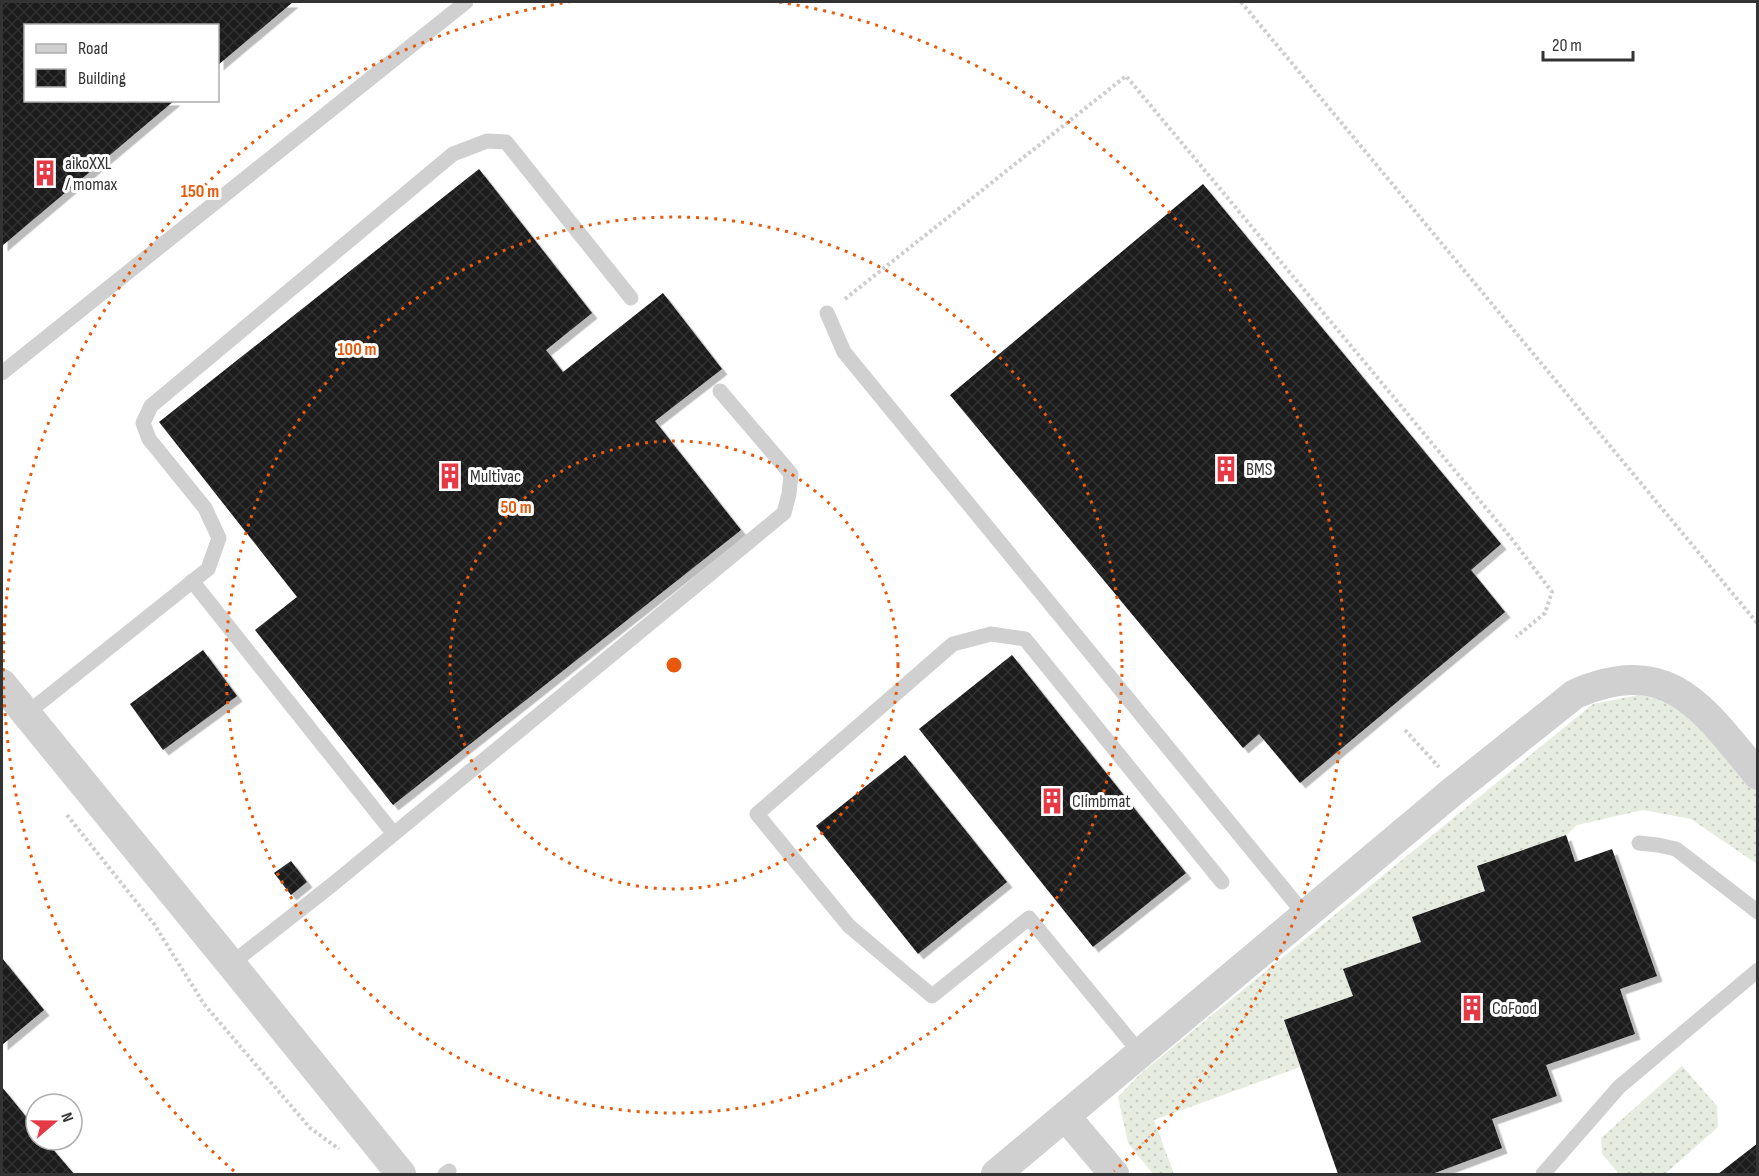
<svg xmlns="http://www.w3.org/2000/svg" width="1759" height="1176" viewBox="0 0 1759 1176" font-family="'Sofia Sans Condensed',sans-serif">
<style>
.grass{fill:url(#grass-dots)}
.building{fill:url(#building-cross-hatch);filter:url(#shadow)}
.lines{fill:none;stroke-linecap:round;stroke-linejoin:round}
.path{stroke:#cdcdcd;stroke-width:4;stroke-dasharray:3 3;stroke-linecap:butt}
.lane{stroke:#d0d0d0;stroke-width:15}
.street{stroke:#d0d0d0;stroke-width:30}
.ring{fill:none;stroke:#e8590c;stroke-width:3;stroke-dasharray:3 6}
.labels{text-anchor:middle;stroke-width:6;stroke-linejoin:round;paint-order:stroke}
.poi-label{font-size:18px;fill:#333;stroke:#fff;text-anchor:start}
.centre{fill:#e8590c;stroke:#fff;stroke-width:3}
.ring-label{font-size:18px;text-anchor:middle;font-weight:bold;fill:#e8590c;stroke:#fff;stroke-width:6;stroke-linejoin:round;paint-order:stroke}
</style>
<defs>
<pattern id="grass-dots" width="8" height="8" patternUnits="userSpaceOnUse" patternTransform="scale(1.5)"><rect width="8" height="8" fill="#e6ecdf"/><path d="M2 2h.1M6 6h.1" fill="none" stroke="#c6cbc0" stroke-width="1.8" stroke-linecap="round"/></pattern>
<pattern id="building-cross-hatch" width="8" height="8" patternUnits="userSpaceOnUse" patternTransform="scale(1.5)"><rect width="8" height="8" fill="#1a1a1a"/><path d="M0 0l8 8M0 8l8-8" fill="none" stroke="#333"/></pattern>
<filter id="shadow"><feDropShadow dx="5.5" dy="5.5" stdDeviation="0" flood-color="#0004"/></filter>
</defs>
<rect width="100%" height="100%" fill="#fff"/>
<g class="grass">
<path d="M1639,695L1677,702L1705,728L1757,790V864L1691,819L1643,810L1577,825L1566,835L1477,866L1485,891L1412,917L1421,942L1344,969L1353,996L1284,1020L1300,1067L1154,1120L1174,1174H1153L1128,1143L1118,1097L1140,1074L1593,704Z"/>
<path d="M1682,1066L1717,1106L1718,1127L1665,1174H1619L1602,1154L1601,1138Z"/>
</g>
<g class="building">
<path d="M2,2H293L218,65V26H26V100H175L2,246Z"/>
<path d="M479,169L592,313L546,350L563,372L663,293L722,369L655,421L741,530L393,805L255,630L297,597L159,422Z"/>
<path d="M1203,184L1501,544L1471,570L1505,612L1300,783L1259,734L1243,748L950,395Z"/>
<path d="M203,650L237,696L163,750L130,704Z"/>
<path d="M1012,655L1186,873L1093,947L919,729Z"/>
<path d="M905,755L1007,882L918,954L816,826Z"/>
<path d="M1566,835L1575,862L1612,849L1657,976L1620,989L1635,1034L1546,1065L1557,1096L1492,1119L1502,1148L1432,1174H1338L1284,1020L1353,996L1343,969L1421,942L1412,917L1485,891L1477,866Z"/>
<path d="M291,861L307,882L291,895L274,873Z"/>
<path d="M2,958L44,1010L2,1045Z"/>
<path d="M2,1087L36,1129V1140H45L74,1174H2Z"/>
<path d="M1758,1143V1174H1718Z"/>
</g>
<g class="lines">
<g class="path">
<path d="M1241,2L1758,624"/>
<path d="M845,299L1126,76L1511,538L1552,592L1545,613L1516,637"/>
<path d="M1405,730L1439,767"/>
<path d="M67,815L154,924L204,1004L310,1128L339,1149"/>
</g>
<g class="lane">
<path d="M827,313L844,352L1306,916"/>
<path d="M2,373L466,2"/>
<path d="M192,581L394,834"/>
<path d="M26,714L208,569L219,538L205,508L149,439L143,423L151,406L453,154L487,141L506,142L631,298"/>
<path d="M1639,843L1658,845L1676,849L1758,912"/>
<path d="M231,964L333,884L784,513L789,494L791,474L720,391"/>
<path d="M1141,1054L1029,918L932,996L849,926L757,814L953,644L991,634L1025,639L1222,882"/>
<path d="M445,1174L449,1171"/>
<path d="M1543,1174L1619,1087L1758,970"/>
</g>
<g class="street">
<path d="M2,684L231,964L401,1174"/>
<path d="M1066,1117L1114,1174"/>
<path d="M996,1174L1452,792L1575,694C1670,653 1703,709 1758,775"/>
</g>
</g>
<g class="ring">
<circle cx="674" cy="665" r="224"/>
<circle cx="674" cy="665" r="448"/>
<path d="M234 1171A671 671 0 0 1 569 2M779 2A671 671 0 0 1 1114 1171"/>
</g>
<defs>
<g id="building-bare" transform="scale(2.07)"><path d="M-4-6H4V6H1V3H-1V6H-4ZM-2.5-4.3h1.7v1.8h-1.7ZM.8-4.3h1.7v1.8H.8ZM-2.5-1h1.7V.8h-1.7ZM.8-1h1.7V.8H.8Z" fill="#e63946" stroke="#fff" stroke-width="2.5" paint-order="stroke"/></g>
</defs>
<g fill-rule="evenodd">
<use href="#building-bare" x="45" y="173"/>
<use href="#building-bare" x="1226" y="469"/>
<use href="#building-bare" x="450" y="476"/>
<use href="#building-bare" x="1052" y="801"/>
<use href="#building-bare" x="1472" y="1008"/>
</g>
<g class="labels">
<g class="poi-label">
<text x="65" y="169">aikoXXL<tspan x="65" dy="21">/ momax</tspan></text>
<text x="1246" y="475">BMS</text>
<text x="470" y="482">Multivac</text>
<text x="1072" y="807">Climbmat</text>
<text x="1492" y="1014">CoFood</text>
</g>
</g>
<circle cx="674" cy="665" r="9" class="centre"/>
<g class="ring-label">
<text x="200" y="197">150 m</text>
<text x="357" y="355">100 m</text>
<text x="516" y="513">50 m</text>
</g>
<rect width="1759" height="1176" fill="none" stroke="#333333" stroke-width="6"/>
<rect x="24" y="24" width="195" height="78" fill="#ffffff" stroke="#adadad" stroke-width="1.5"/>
<rect x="36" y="44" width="30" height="9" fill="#d0d0d0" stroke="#adadad" stroke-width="1.5"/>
<text x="78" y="54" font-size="18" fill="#333333">Road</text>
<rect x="36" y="69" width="30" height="18" fill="url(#building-cross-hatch)" stroke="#adadad" stroke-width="1.5"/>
<text x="78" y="84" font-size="18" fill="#333333">Building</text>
<g transform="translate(54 1122) rotate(70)"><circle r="28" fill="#ffffff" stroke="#adadad" stroke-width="1.5"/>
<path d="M0-4.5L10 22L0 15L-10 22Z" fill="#e63946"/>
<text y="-9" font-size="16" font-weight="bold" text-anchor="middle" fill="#333333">N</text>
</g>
<path d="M1543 51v9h90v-9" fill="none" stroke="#333333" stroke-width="3"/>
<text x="1552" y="51" font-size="18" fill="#333333" stroke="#ffffff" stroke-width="4.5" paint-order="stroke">20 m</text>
</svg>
